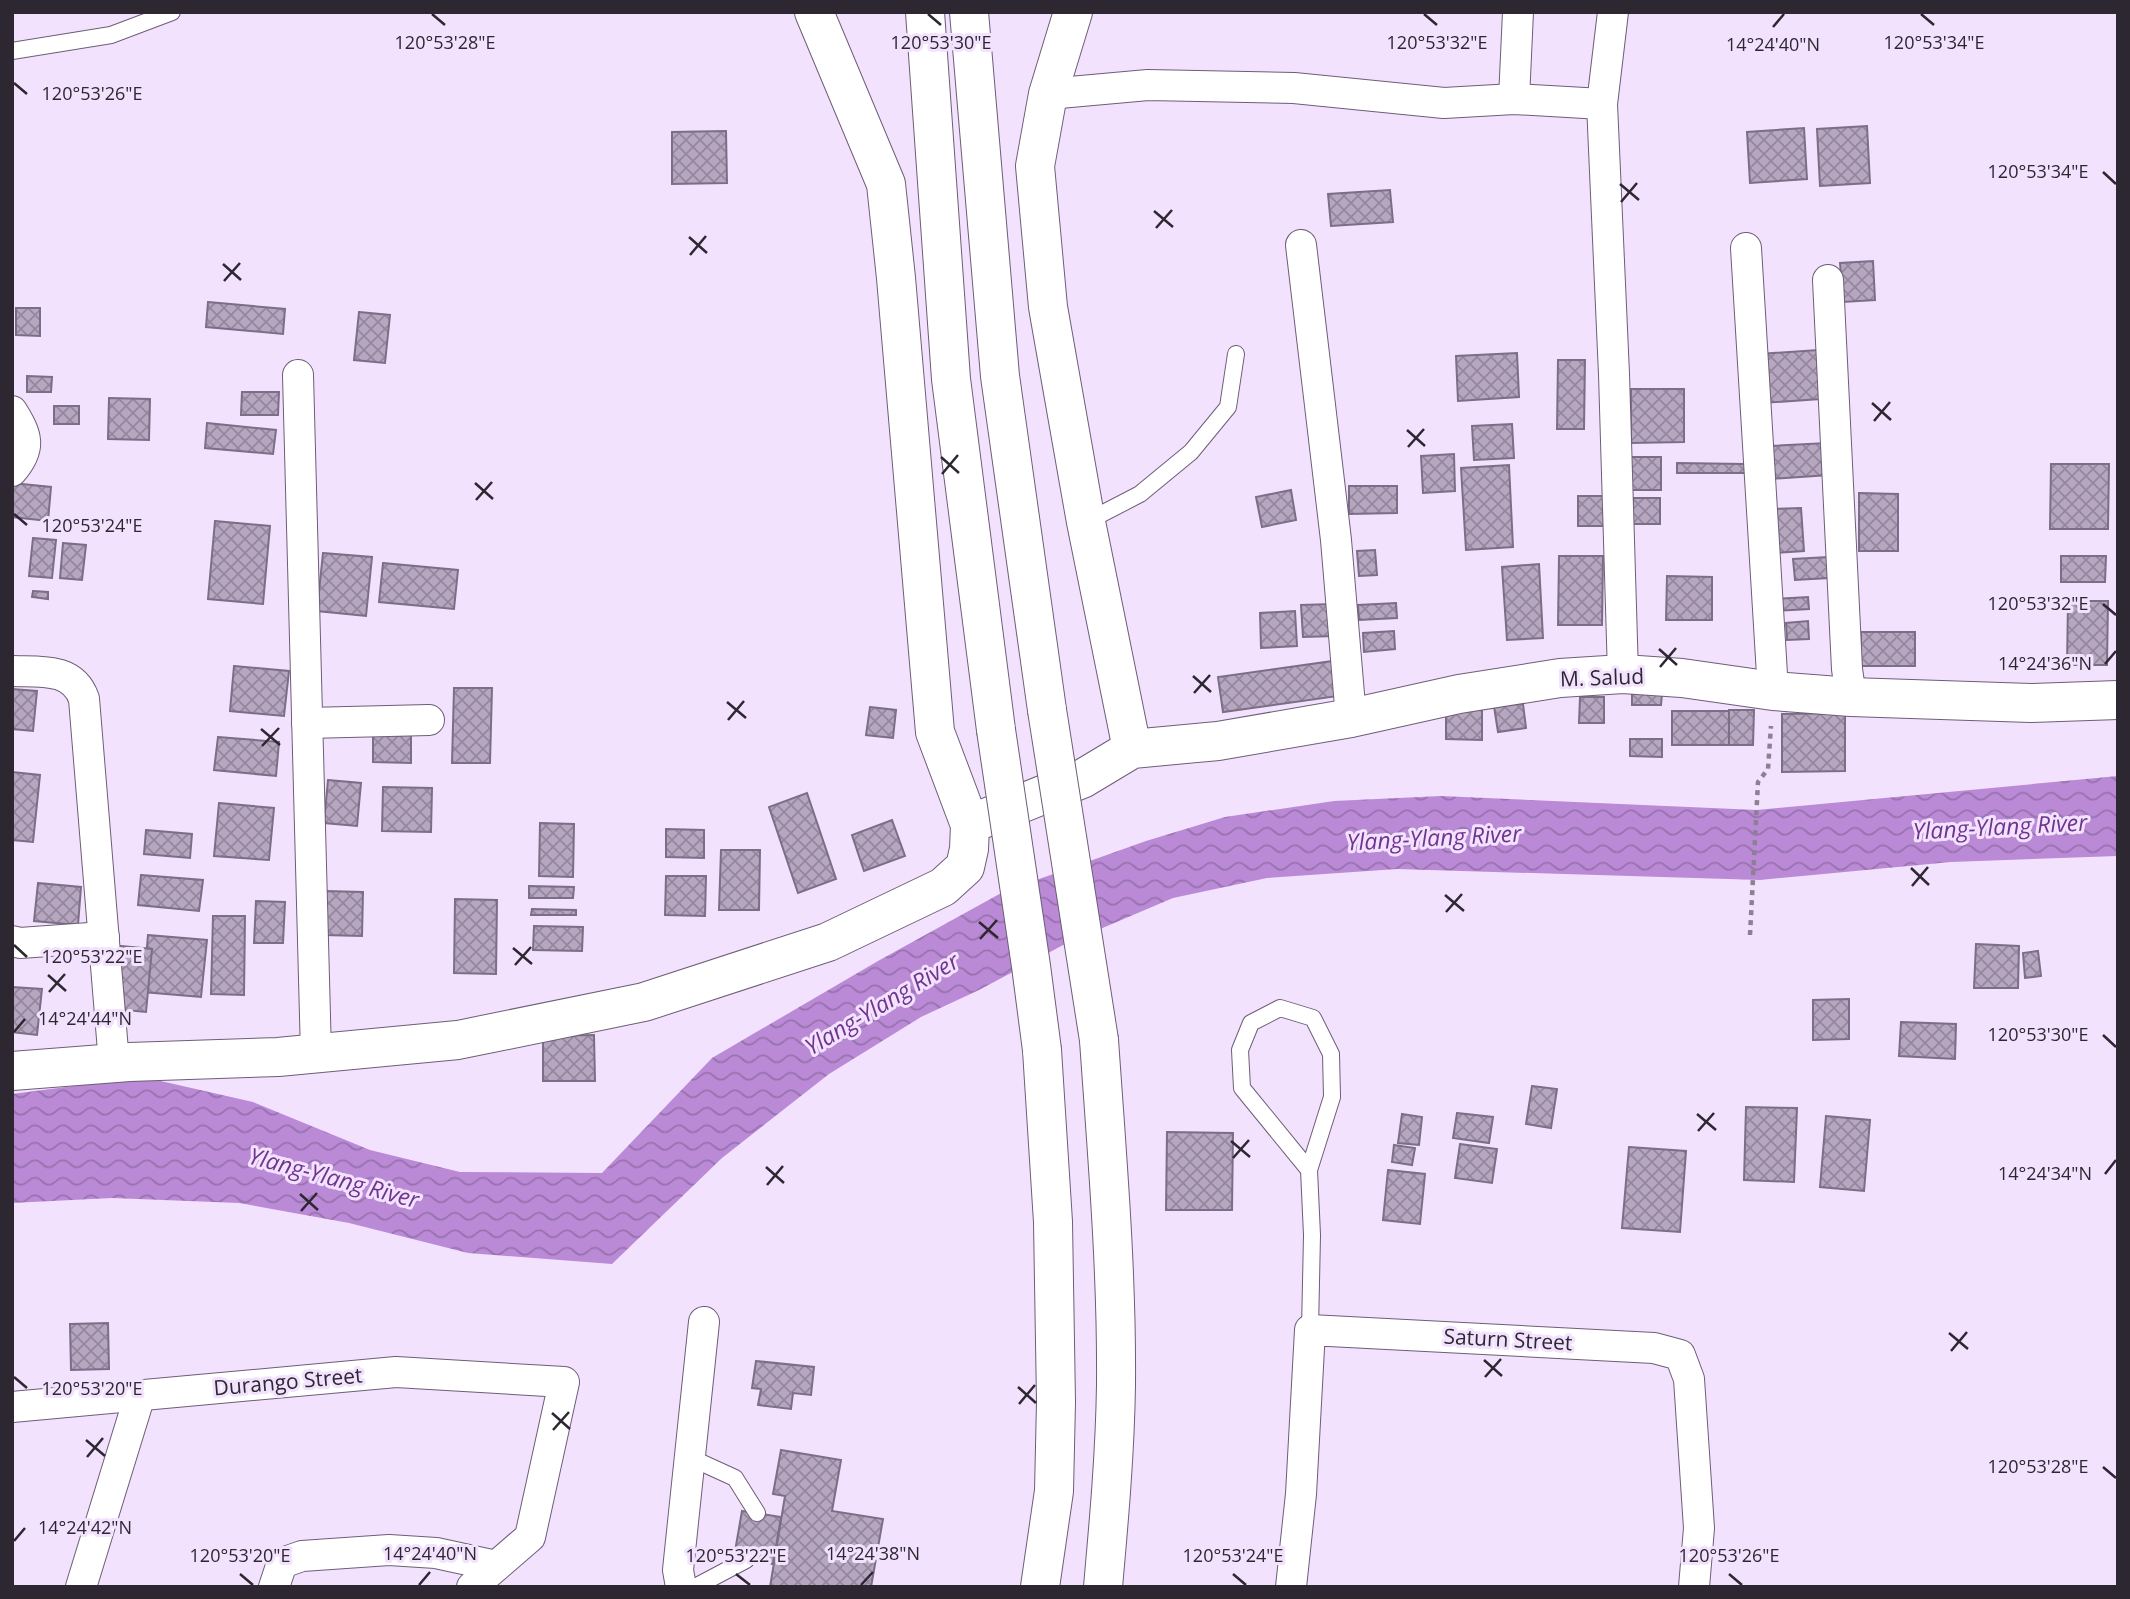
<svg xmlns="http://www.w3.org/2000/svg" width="2130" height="1599" viewBox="0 0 2130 1599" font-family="'Open Sans',sans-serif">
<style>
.water{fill:url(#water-waves)}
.building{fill:url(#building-cross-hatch);stroke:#7c6e86;stroke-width:2}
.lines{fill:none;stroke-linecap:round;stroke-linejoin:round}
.lane-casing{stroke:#6d5e76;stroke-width:18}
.street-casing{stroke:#6d5e76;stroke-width:32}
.secondary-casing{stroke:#6d5e76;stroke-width:40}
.path{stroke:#8c8193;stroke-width:4.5;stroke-dasharray:5 5;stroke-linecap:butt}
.lane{stroke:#fff;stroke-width:16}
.street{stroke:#fff;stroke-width:30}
.secondary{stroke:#fff;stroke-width:38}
.secondary-bridge-casing{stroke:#6d5e76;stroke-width:40;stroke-linecap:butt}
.secondary-bridge{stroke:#fff;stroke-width:38}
.ticks{fill:none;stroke:#2d2731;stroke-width:2.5}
.labels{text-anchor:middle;stroke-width:6;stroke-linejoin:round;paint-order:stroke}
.street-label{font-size:21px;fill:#2d2731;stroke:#f3e2fe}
.water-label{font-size:23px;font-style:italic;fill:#6f348e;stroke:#f3e2fe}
.ticks-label{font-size:18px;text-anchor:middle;fill:#2d2731;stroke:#f3e2fe;stroke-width:6;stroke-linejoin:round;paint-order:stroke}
</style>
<defs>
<pattern id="water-waves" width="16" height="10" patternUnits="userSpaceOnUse" patternTransform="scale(1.75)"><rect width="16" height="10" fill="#ba8ad6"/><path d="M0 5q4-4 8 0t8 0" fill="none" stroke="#9871ae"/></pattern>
<pattern id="building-cross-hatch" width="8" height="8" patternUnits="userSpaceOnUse" patternTransform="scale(1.75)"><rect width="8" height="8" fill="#b6a6c0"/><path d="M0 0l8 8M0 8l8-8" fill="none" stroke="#94879d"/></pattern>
</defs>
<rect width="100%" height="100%" fill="#f3e2fe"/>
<path class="water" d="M2118,776V856L1951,862L1760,880L1397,869L1267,878L1173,898L1065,944L979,990L921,1017L829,1074L722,1158L612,1264L468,1253L349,1223L239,1203L112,1198L12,1203V1094L143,1077L253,1102L370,1150L460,1172L602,1173L712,1058L878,961L1003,892L1146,841L1225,817L1334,801L1441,796L1757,810Z"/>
<g class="building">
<path d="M1867,126L1870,183L1820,186L1817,129Z"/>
<path d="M1804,128L1807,179L1750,183L1747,132Z"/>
<path d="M726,131L727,183L672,184V132Z"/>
<path d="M1390,190L1393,222L1331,226L1328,194Z"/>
<path d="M1873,261L1875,300L1843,302L1840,263Z"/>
<path d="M208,302L285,309L283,334L206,327Z"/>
<path d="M16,308H40V336L16,335Z"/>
<path d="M359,312L390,315L385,363L354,360Z"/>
<path d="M1818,350L1820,399L1762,403L1759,354Z"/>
<path d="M1517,353L1519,397L1458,401L1456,356Z"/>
<path d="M1558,360H1585L1584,429H1557Z"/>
<path d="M27,376L52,377L51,392H27Z"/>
<path d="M1631,389H1684V442L1631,443Z"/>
<path d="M242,392H279L278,415H241Z"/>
<path d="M109,398L150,399L149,440L108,439Z"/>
<rect x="54" y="406" width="25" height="18"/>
<path d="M207,423L276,430L273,454L205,448Z"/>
<path d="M1512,424L1514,458L1474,460L1472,426Z"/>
<path d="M1827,443L1829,475L1770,479L1768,446Z"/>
<path d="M1454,454L1455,491L1423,493L1421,456Z"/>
<path d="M1629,457H1661V490H1628Z"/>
<path d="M1677,463L1745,464V473H1677Z"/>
<path d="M2051,464H2109L2108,529H2050Z"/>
<path d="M1509,465L1513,547L1466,550L1461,468Z"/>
<path d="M12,483L51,487L48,521L12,517Z"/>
<path d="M1349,486H1397V513L1349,514Z"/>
<path d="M1291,490L1296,520L1262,527L1256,497Z"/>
<path d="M1859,493L1898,494V551H1859Z"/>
<path d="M1578,496H1610L1609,526H1578Z"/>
<path d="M1633,498H1660V524H1632Z"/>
<path d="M1801,508L1804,551L1776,553L1773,509Z"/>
<path d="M215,521L270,526L263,604L208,599Z"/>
<path d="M33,538L56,540L52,578L29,576Z"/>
<path d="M63,543L86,545L82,580L60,578Z"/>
<path d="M1375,550L1377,575L1359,576L1357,551Z"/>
<path d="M323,553L372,557L366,616L317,611Z"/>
<path d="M1559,556H1603L1602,625H1558Z"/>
<path d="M2061,556H2106L2105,582H2061Z"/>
<path d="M1828,557L1829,578L1795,580L1793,559Z"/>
<path d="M383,563L458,570L454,609L379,602Z"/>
<path d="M1539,564L1543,638L1507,640L1502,567Z"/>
<path d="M1667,576L1712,577V620H1666Z"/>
<path d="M33,591L48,592V599L32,597Z"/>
<path d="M1808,597L1809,609L1774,611V599Z"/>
<path d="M2068,601H2108L2107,665H2067Z"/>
<path d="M1396,603L1397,618L1359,620L1358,605Z"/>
<path d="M1333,604L1335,636L1303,637L1301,605Z"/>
<path d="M1295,611L1297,646L1261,648L1260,613Z"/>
<path d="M1808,621L1809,639L1787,640L1786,623Z"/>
<path d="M1394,631L1395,649L1364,652L1363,633Z"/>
<rect x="1861" y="632" width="54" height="34"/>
<path d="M1333,661L1338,696L1223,712L1218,677Z"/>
<path d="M234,666L289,671L284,716L230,711Z"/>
<path d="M454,688H492L490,763H452Z"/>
<path d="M12,689L37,691L33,731L12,729Z"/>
<path d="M1632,693H1662L1661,705H1632Z"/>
<path d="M1522,696L1526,728L1498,732L1493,700Z"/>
<path d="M1580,697H1604V723H1579Z"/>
<path d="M1446,706H1482V740L1446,739Z"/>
<path d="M870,707L896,710L893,738L866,735Z"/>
<path d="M1729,710H1754L1753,745H1729Z"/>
<rect x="1672" y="711" width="57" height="34"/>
<path d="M1845,713V771L1782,772V714Z"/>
<path d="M373,733L411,734V763L373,762Z"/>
<path d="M218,737L279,742L276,776L214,770Z"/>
<path d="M1630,739H1662V757L1630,756Z"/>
<path d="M12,772L40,775L33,842L12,840Z"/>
<path d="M328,780L361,783L357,826L324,823Z"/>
<path d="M383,787L432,788L431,832L382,831Z"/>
<path d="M807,793L836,879L798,893L769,807Z"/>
<path d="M219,803L274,808L269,860L214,856Z"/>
<path d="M892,820L905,856L864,871L852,835Z"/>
<path d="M540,823L574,824L573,877L539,876Z"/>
<path d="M666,829L704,830V858L666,857Z"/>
<path d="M146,830L192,834L190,858L144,854Z"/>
<path d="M721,850H760L759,910H719Z"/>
<path d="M141,875L203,880L199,911L138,905Z"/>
<path d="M666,876H706L705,916L665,915Z"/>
<path d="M38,883L81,887L78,925L34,921Z"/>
<path d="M529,886L574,887L573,898H529Z"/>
<path d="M325,891L363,892L362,936L323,935Z"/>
<path d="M455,899L497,900L496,974L454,973Z"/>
<path d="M256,901L285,902L283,943H254Z"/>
<path d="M532,909L576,910V915H531Z"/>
<path d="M213,916H245L244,995L211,994Z"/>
<path d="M534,926L583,927L582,951L533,950Z"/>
<path d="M148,935L207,940L201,997L143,992Z"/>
<path d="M1976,944L2019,946L2018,988H1974Z"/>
<path d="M121,946L152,949L146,1012L115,1009Z"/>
<path d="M2038,951L2041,976L2025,978L2023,953Z"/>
<path d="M12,987L42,989L37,1035L12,1032Z"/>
<path d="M1849,999V1039L1813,1040V1000Z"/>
<path d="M1901,1022L1956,1024L1955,1059L1899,1056Z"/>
<path d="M594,1035L595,1081H543V1036Z"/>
<path d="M1532,1086L1557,1089L1551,1128L1526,1124Z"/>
<path d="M1746,1107L1797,1108L1794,1182L1744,1180Z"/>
<path d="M1457,1113L1493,1117L1489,1143L1453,1138Z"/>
<path d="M1402,1114L1422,1117L1419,1145L1398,1143Z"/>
<path d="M1826,1116L1870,1120L1864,1191L1820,1187Z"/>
<path d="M1167,1132L1233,1133L1232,1210H1166Z"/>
<path d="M1460,1144L1497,1149L1492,1183L1455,1178Z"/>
<path d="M1394,1145L1415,1148L1412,1165L1392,1162Z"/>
<path d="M1629,1147L1686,1151L1680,1232L1622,1228Z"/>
<path d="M1388,1170L1425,1174L1420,1224L1383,1220Z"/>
<path d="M108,1323L109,1369L71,1370L70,1324Z"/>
<path d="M756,1361L814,1367L811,1395L793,1393L791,1409L758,1405L761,1389L752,1388Z"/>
<path d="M781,1450L841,1460L832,1511L883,1519L871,1587H770L785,1496L773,1494Z"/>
<path d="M742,1511L781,1517L773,1564L734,1557Z"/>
</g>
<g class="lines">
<g class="lane-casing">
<g id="lane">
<path d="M12,51L111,35L172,12"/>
<path d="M1086,522L1140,494L1191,452L1228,407L1236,354"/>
<path d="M1309,1170L1242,1088L1240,1050L1251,1023L1280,1008L1313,1018L1331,1054L1332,1097L1309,1170L1312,1235L1310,1330"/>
<path d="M689,1457L735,1478L757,1513"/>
<path d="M695,1587L746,1560"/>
</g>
</g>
<g class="street-casing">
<g id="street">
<path d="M1613,12L1602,104L1614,374L1623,674"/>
<path d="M1048,94L1148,85L1294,88L1444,103L1514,99L1602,104"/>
<path d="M1514,99L1518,12"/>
<path d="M1301,245L1336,540L1351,718"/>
<path d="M1746,248L1773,691"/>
<path d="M1828,280L1847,669L1851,697"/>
<path d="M298,375L316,1054"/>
<path d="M12,411C27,435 32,448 12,471"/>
<path d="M12,671C40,672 73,667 84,699L114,1063"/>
<path d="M307,723L429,720"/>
<path d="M12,941L20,943L104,937"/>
<path d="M12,1407L396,1372L564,1382L530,1537L472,1587"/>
<path d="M81,1587L140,1395"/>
<path d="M274,1587L282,1563L302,1556L389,1550L436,1553L496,1566"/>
<path d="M681,1587L678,1570L704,1322"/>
<path d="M1291,1587L1301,1494L1310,1330L1654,1348L1680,1355L1689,1379L1699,1528L1694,1587"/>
</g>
</g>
<g class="secondary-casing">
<g id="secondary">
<path d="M925,12L951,379L996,730"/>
<path d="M969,12L1000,376L1047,710"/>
<path d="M1073,12L1048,94L1035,166L1048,307L1086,522L1132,749"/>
<path d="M978,821L1082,779L1132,749L1218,741L1351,718L1459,694L1560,678L1623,674L1682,678L1773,691L1851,697L2031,703L2118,700"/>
<path d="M1099,1040C1107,1155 1117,1270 1116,1385C1115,1453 1109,1520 1103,1587"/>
<path d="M12,1071L129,1062L278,1057L458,1040L644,1002L828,942L943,887L965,867L969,849L970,825L935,732L896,278L886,184L814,12"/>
<path d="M1040,1587L1054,1491L1056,1402L1053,1222L1042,1050"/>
</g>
</g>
<path class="path" d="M1750,935L1758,782L1768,769L1771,726"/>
<use href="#lane" class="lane"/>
<use href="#street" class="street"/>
<use href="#secondary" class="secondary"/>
<g class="secondary-bridge-casing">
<g id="secondary-bridge">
<path d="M1047,710L1099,1040"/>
<path d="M996,730L1031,966L1042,1050"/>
</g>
</g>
<use href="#secondary-bridge" class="secondary-bridge"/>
</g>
<path class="ticks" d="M432,14L445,25M928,14L941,25M1424,14L1437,25M1921,14L1934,25M1773,27L1784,14M14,83L27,94M2103,172L2116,184M1620,184L1639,200M1621,202L1637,183M1154,211L1173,227M1156,228L1172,210M689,237L707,253M690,255L706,236M223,264L241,280M224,281L240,263M1872,403L1891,420M1874,421L1890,402M1407,430L1425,446M1408,447L1424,429M941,457L959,473M942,474L958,455M475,483L493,499M476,500L492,482M14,514L27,525M2103,604L2116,615M1659,649L1677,665M2105,664L2116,651M1660,667L1676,648M1193,676L1211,692M1194,693L1210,675M727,702L746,718M728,720L744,701M261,729L280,745M262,746L279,728M1911,868L1929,885M1912,886L1928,867M1445,895L1464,911M1446,912L1462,894M979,922L998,938M980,939L997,920M14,945L27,957M513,948L532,964M515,965L531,947M48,975L66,991M49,992L65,974M14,1032L25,1019M2103,1035L2116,1047M1697,1114L1716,1130M1698,1131L1714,1113M1231,1141L1250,1157M1233,1158L1249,1140M766,1167L784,1183M2105,1174L2116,1160M767,1185L783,1166M300,1194L318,1210M301,1211L317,1193M1949,1333L1968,1349M1951,1351L1967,1332M1484,1360L1502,1376M14,1377L27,1388M1485,1377L1501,1359M1018,1387L1036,1403M1019,1404L1035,1385M552,1413L570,1429M553,1430L569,1412M86,1440L105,1456M87,1457L103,1438M2103,1467L2116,1478M14,1541L25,1528M240,1574L253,1585M736,1574L750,1585M1233,1574L1246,1585M1729,1574L1742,1585M419,1585L430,1572M861,1585L873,1572"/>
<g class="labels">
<g class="street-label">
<text transform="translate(1602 678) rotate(-2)" y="7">M. Salud</text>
<text transform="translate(1508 1340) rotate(3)" y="7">Saturn Street</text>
<text transform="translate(288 1382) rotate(-5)" y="7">Durango Street</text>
</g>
<g class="water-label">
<text transform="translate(2000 827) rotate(-3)" y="8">Ylang-Ylang River</text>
<text transform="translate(1434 838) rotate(-3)" y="8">Ylang-Ylang River</text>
<text transform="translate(882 1004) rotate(-31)" y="8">Ylang-Ylang River</text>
<text transform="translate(334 1178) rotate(15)" y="8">Ylang-Ylang River</text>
</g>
</g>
<g class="ticks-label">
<text x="1934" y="49">120°53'34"E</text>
<text x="445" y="49">120°53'28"E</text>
<text x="941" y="49">120°53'30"E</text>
<text x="1437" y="49">120°53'32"E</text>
<text x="1773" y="51">14°24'40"N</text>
<text x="92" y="100">120°53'26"E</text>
<text x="2038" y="178">120°53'34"E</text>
<text x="92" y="532">120°53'24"E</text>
<text x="2038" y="610">120°53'32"E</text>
<text x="2045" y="670">14°24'36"N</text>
<text x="92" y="963">120°53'22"E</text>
<text x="85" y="1025">14°24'44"N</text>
<text x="2038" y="1041">120°53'30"E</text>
<text x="2045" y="1180">14°24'34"N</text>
<text x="92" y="1395">120°53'20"E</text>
<text x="2038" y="1473">120°53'28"E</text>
<text x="85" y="1534">14°24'42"N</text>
<text x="430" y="1560">14°24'40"N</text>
<text x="873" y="1560">14°24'38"N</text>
<text x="240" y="1562">120°53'20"E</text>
<text x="736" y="1562">120°53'22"E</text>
<text x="1233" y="1562">120°53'24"E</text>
<text x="1729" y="1562">120°53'26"E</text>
</g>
<rect width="2130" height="1599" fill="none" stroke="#2d2731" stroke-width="28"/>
</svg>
